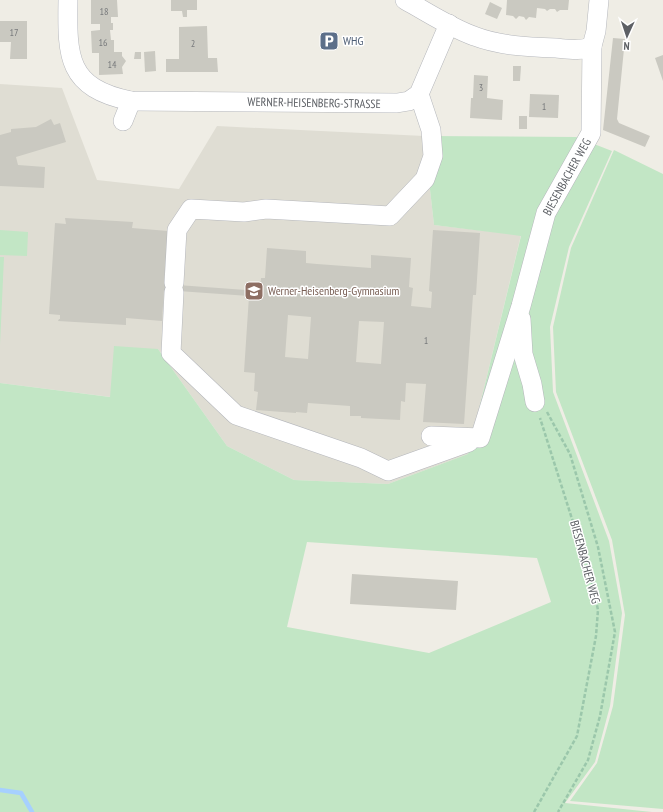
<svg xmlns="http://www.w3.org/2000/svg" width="663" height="812" viewBox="0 0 663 812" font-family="'PT Sans Narrow',sans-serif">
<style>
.education{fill:#dfddd3}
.green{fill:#c2e6c5;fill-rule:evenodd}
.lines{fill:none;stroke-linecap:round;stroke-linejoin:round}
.stream{stroke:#a6d0fe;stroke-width:4.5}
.building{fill:#cac9c1;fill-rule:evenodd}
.minor-casing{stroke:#b5b7bc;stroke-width:20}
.path{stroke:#9bc7ab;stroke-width:2.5;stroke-dasharray:4 2;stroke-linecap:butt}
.minor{stroke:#fff;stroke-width:19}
.labels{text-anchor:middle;stroke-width:3;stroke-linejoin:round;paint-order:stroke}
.number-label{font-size:10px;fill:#787a7c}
.service-label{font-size:12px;fill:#4e5e75;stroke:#fff;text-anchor:start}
.street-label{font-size:12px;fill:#5d6065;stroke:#fff}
.education-label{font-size:12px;fill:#785e54;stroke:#fff;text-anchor:start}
</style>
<rect width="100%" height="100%" fill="#efede5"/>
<path class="education" d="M0,84L62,88L97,180L179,189L217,126L424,136L434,225L521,235L468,454L388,484L294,480L227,446L158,349L111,397L0,383Z"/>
<g class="green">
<path d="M424,136L576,137L612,151L569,247L550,327L553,392L609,541L622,613L610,706L595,762L565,803L652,812H0V383L110,397L114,346L158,349L227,446L294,480L388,484L468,454L521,236L434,225ZM307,542L537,558L551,602L429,653L287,627Z"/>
<path d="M614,150L663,174V809L570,801L597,763L613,706L625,615L612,540L556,392L553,327L571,248Z"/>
<path d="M0,230L28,232L27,256L0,255Z"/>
<path d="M0,257H4L0,345Z"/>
</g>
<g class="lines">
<path class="stream" d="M0,790L21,793L32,812"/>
</g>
<g class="building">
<path d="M91,0H117L118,17H111V23H113V30H110L111,40H114V52H122V56L126,61L122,67L123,74L99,75V53H92L91,31L100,30V24H91Z"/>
<path d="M171,0H197V10H187V17H183L182,11H171Z"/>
<path d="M507,0H569L568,10H560L557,12L555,9H550L547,11L545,9L537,8L536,18L529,17L526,20L524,17L519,16L516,19L513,16L506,15Z"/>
<path d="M490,2L502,8L497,19L485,14Z"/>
<path d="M0,21H27V59H10L11,42H0Z"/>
<path d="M207,26L208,58H217L218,72H166V59H179V27Z"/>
<path d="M613,38L625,39L617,119L619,123L650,136L645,147L603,130Z"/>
<path d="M155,51L156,71L145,72L144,52Z"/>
<path d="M135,52H141V59H134Z"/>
<path d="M663,55V81L655,58Z"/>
<path d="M513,66H521L520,81H513Z"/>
<path d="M474,75L488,76L487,98L503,100L502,120L470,118L471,98H473Z"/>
<path d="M530,94L559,95L558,118L529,117Z"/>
<rect x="519" y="116" width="8" height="13"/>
<path d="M51,119L54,125L60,123L66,142L16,157L18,165L45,167L44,188L0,186V135L11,132V129L36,127Z"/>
<path d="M65,218L133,222L132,228L168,231L164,284L260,291L261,278H265L267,248L306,251V263L317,264L371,268V255L411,258L409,287L413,288L411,306L431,308L432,292L429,291L433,230L480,233L476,295H473L464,424L423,422L426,384L406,383L405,402L401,401L400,420L361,418V416H350V406L308,403L307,413L296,412V413L256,410L258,392L254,391L255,373L244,372L249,296L164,290L162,321L126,318V325L58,321L59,319H60V315L49,314L55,223L66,224ZM288,315L311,317L308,359L285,357ZM359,321L384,322L381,364L356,362Z"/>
<path d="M352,574L458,581L456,610L350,604Z"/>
</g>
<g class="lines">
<g class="minor-casing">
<g id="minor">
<path d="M68,0C67,57 67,88 131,101L397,103L409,101L419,94L449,24"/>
<path d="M405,0C427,12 451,28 474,36C500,46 528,47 556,48C567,49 582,52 592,46L596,31L599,0"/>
<path d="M123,121L131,101"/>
<path d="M174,283L177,230L191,209L244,212L266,209L390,216L425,179L433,156L431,130L419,94"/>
<path d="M174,292L171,353L236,415L361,458L388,471L469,442"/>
<path d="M521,319L523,354L532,384L535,402"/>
<path d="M431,436L480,438L521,306L546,213L591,133L592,46"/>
</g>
</g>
<g class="path">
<path d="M547,412L570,454L598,547L615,632L600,716L588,760L558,812"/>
<path d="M534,812L577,736L596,636L598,610L592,582L540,418"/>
</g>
<use href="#minor" class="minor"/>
</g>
<defs>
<g id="parking-square" transform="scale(1)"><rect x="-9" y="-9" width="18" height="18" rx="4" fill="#5c6f8a" stroke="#fff"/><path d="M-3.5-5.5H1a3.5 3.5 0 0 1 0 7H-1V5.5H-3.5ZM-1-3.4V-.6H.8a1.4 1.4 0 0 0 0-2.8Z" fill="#fff"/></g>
<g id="school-square" transform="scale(1)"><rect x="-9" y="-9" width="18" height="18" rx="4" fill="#8d6e63" stroke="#fff"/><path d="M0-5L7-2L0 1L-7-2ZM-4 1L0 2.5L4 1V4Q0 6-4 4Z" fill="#fff"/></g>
</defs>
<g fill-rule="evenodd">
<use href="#parking-square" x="329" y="41"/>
<use href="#school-square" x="254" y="291"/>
</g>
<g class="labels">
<g class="number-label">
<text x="104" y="15">18</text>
<text x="14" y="36">17</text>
<text x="103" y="46">16</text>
<text x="193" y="47">2</text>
<text x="112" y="68">14</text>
<text x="481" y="91">3</text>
<text x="544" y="110">1</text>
<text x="426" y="344">1</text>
</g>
<g class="service-label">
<text x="343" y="45">WHG</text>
</g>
<g class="street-label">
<text transform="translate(314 103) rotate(1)" y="4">WERNER-HEISENBERG-STRASSE</text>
<text transform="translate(567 177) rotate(-61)" y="4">BIESENBACHER WEG</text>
<text transform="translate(585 562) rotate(75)" y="4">BIESENBACHER WEG</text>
</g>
<g class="education-label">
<text x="268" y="295">Werner-Heisenberg-Gymnasium</text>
</g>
</g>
<g transform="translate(627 36) rotate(183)" stroke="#ffffff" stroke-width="3" paint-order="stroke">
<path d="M0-3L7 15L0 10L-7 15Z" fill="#5d6065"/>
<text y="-6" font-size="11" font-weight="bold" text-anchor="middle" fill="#5d6065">N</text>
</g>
</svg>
